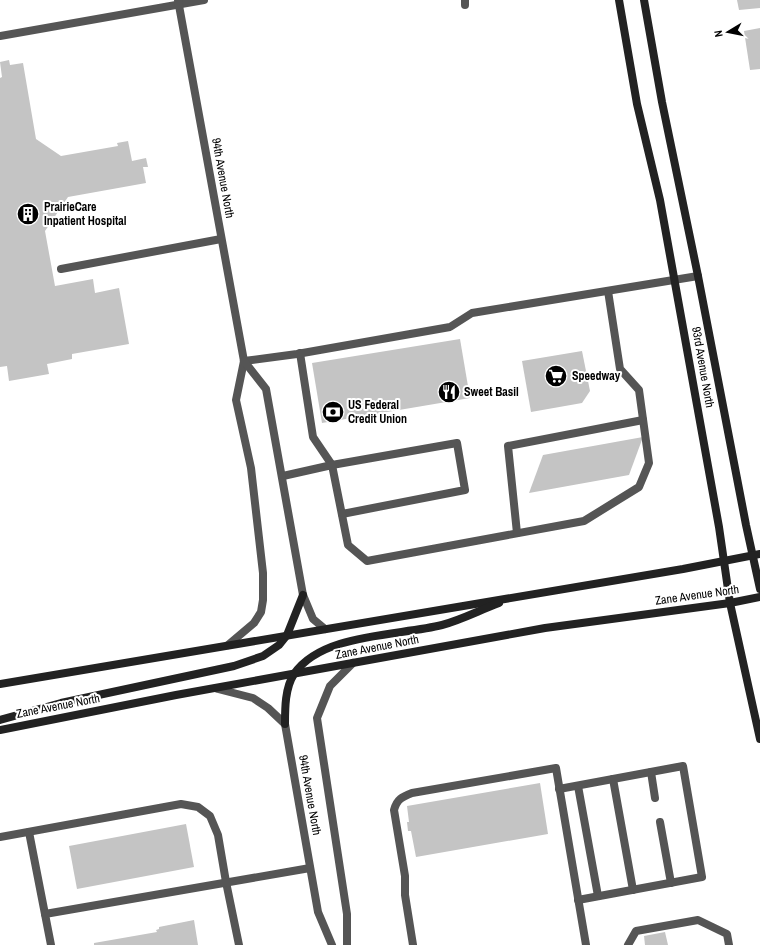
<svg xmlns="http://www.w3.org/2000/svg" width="760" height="945" viewBox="0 0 760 945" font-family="'Archivo Narrow',sans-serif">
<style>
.building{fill:#c4c4c4}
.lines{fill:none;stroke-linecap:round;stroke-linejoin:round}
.lane{stroke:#555;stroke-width:8}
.street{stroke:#555;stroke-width:8}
.secondary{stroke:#222;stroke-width:8}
.labels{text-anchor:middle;stroke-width:4;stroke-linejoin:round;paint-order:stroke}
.street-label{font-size:12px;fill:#000;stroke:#fff}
.poi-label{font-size:12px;font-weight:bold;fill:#000;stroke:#fff;text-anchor:start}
</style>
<rect width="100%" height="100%" fill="#fff"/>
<g class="building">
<path d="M737,0H760V8L739,10Z"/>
<path d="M760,28V69L750,70L744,31Z"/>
<path d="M9,60L10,65L23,63L36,139L61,156L118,146L117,143L128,141L132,161L146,158L148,167H143L146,183L68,197L45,231L55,286L93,279L95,293L119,288L129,344L72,354V359L47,364L49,374L9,381L7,366L0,367V78L2,77L0,62Z"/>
<path d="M460,339L470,398L322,423L312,363Z"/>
<path d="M582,351L590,391L582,403L531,412L522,361Z"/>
<path d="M643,437L629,475L529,493L543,455Z"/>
<path d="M540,783L548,834L416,857L411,831H408L407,822H409L407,806Z"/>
<path d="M186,824L194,867L77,889L69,846Z"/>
<path d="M194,920L198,945H94V943L157,932L156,930L159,929V927Z"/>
<path d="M665,932L668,945H645L644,936Z"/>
</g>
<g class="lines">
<g class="lane">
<path d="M465,0V5"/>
<path d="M0,36L204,0"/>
<path d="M61,269L221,239"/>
<path d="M300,353L313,437L332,465L457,443L465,490L342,514"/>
<path d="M244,361L297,354L450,327L472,313L698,276"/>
<path d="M283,476L332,465L348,545L367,561L584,521L639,487L649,463L639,390L620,369L608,291"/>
<path d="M517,533L508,446L643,420"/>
<path d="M651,772L655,798"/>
<path d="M613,779L633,890"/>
<path d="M578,786L598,896"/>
<path d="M559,789L683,766L702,877L578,900"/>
<path d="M660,822L671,883"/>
<path d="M29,832L51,945"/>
<path d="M0,837L181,804L198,807L210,816L218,835L226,882L239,945"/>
<path d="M45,914L310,868"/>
<path d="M413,945L405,895V876L394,810C397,799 402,797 412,793L556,768L586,945"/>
<path d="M628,945L636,931L698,920L727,934L729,945"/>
</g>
<g class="street">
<path d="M178,0L244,361L236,400L251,468L263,573V600L261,612L254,623L228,645"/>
<path d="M244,361L266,389L303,595L313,619L325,629"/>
<path d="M218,689L253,698L268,708L285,724L318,912L332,945"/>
<path d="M347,945V914L317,718L330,686L353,663"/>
</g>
<g class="secondary">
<path d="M619,0L637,104L660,200L719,527L730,603L760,739"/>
<path d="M644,0L662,102L698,276L746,525L760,589"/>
<path d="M0,684L683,569L760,554"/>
<path d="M0,720L61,703L234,666L263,656L279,645L287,635L303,595"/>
<path d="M285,724C285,708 285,688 294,674C322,633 398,636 442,625C461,620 480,610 499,603"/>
<path d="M0,730L176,695L545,628L730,603L760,597"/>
</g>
</g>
<defs>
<g id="building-disc" transform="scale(1.15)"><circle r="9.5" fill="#000" stroke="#fff"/><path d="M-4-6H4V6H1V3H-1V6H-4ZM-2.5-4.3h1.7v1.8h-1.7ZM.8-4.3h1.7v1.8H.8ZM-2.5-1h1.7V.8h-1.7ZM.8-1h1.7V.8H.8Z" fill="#fff"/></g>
<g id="supermarket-disc" transform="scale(1.15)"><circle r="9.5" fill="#000" stroke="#fff"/><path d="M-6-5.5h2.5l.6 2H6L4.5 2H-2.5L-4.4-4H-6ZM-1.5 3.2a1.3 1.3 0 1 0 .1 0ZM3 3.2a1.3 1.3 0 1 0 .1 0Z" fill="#fff"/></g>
<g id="restaurant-disc" transform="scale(1.15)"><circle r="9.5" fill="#000" stroke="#fff"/><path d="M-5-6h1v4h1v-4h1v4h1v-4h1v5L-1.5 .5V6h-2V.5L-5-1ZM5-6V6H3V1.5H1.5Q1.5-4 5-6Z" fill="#fff"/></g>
<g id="bank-disc" transform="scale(1.15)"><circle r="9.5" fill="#000" stroke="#fff"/><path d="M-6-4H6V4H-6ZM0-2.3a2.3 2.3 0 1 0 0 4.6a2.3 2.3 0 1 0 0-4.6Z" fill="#fff"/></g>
</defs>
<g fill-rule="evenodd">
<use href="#building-disc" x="28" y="214"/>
<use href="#supermarket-disc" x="556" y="376"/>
<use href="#restaurant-disc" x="449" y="392"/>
<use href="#bank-disc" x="333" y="412"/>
</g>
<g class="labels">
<g class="street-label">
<text transform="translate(223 178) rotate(80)" y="4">94th Avenue North</text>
<text transform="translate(703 367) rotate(80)" y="4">93rd Avenue North</text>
<text transform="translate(697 595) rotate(-8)" y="4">Zane Avenue North</text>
<text transform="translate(377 647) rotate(-11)" y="4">Zane Avenue North</text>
<text transform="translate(58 706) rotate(-11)" y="4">Zane Avenue North</text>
<text transform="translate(310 795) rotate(80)" y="4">94th Avenue North</text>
</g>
<g class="poi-label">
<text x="44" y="211">PrairieCare<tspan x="44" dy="14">Inpatient Hospital</tspan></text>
<text x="572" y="380">Speedway</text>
<text x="464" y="396">Sweet Basil</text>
<text x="348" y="409">US Federal<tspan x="348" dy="14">Credit Union</tspan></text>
</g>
</g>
<g transform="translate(728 32) rotate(260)" stroke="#ffffff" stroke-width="3" paint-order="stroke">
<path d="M0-3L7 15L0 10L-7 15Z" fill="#000000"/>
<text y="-6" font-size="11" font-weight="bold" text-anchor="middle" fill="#000000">N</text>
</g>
</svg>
